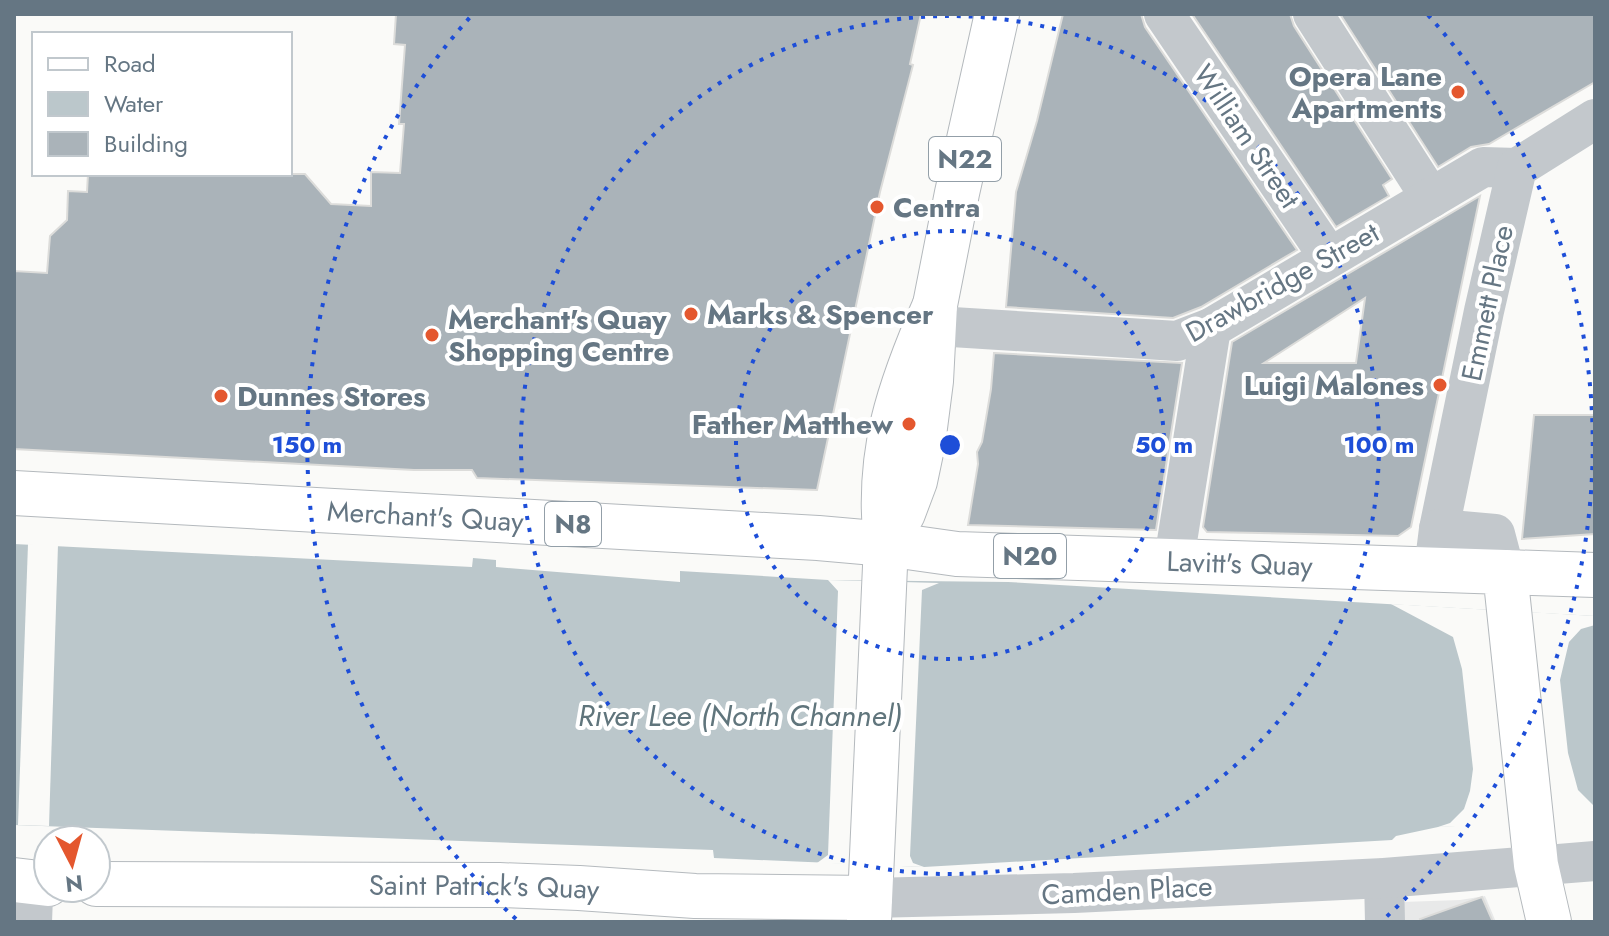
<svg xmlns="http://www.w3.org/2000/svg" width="1609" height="936" viewBox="0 0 1609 936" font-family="Jost,sans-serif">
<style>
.built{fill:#e8e9e9}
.water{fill:#bbc7cb}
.pier{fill:#fafaf8}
.building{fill:#aab3b9;stroke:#dcdcda;stroke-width:2;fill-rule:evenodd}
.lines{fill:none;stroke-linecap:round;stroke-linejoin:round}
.major-casing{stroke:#b5babe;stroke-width:46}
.highway-casing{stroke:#b4b9bd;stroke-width:46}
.minor{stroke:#c3c8cc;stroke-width:40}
.major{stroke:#fff;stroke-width:44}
.highway{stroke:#fff;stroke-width:44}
.ring{fill:none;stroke:#1d4ed8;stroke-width:4;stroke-dasharray:4 8}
.poi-dot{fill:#e4572e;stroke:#fff;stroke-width:3}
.labels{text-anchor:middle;stroke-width:8;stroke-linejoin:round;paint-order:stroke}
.shield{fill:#fff;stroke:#939fa8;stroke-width:2}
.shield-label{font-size:26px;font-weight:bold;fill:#657683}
.poi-label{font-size:28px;font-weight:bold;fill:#657683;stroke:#fff;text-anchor:start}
.street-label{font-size:28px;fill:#657683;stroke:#fff}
.water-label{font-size:30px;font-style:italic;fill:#60757c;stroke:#fff}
.centre{fill:#1d4ed8;stroke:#fff;stroke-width:4}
.ring-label{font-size:24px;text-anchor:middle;font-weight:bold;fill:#1d4ed8;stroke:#fff;stroke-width:8;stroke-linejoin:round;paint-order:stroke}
</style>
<rect width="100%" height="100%" fill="#fafaf8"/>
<path class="built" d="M1485,896L1496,922H1403L1402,902L1460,900Z"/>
<path class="water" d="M14,544L472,567L473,558L496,560V567L680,582V571L828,580L1008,582L1595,616V818L1438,827L1396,836L1392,840L924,867L714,858L713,850L14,825Z"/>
<g class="pier">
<path d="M28,544L58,545L49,826L18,825Z"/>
<path d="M828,580L939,583L922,590L910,856L913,863L924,867L817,863L828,855L838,591Z"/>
<path d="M1391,604L1595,616V625L1581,629L1569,642L1560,680L1568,753L1578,790L1595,807V822L1438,827L1450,823L1464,809L1470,791L1473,769L1462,669L1453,637Z"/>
</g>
<g class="building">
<path d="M396,14H921L910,64L913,65L880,192L817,490L477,478L472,470H414L14,449V271L47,273L50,236L67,220L68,191L87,192L88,174H305L331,204L371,206V172L400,173L404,124H399L405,45L394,44Z"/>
<path d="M1063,14H1141L1145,27L1297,250L1201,307L1173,318L1006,307L1016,192L1037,121Z"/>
<path d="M1192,14H1290L1294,26L1392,179L1383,185L1389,196L1336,227Z"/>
<path d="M1340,14H1595V82L1489,144L1471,147L1438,167Z"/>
<path d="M1480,196L1411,527L1398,536L1207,532L1203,527L1232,342ZM1365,298L1356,363H1264Z"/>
<path d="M994,353L1182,363L1156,530L968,525L978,464L977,452L982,442L991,389Z"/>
<path d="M1534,415H1595V534L1522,539Z"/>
<path d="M1482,897L1493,922H1421L1420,919Z"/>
</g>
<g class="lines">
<g class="major-casing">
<g id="major">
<path d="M1505,572L1595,575"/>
<path d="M14,880L48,884"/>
<path id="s1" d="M96,884L499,885L579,888L695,896L870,898"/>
</g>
</g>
<g class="highway-casing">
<g id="highway">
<path id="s2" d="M14,493L818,538L886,544L957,554L1505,572L1536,865L1549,922"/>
<path d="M889,538L903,513L915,481L923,443L931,381L935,305L957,193L997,14"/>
<path d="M869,922L886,544C876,453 899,387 935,305"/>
</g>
</g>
<g class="minor">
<path d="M1164,14L1329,257"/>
<path d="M1313,14L1431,198"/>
<path d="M936,326L1177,341L1211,328L1483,167L1517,168"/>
<path d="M1439,529L1484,311L1517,168L1595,119"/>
<path d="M1436,553L1439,529L1495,534L1505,572"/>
<path d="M1174,560L1211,328"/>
<path d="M1384,878L1385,922"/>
<path d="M870,898L1074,893L1384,878L1595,861"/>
<path d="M32,922L33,896"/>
</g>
<use href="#major" class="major"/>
<use href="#highway" class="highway"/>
</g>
<g class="ring">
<circle cx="950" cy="445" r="214"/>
<circle cx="950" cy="445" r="429"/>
<path d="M516 919A643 643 0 0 1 472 15M1428 15A643 643 0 0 1 1384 919"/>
</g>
<g class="poi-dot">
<circle cx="1458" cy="92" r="8"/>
<circle cx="877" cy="207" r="8"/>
<circle cx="691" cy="314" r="8"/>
<circle cx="432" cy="335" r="8"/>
<circle cx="1440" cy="385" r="8"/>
<circle cx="221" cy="396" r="8"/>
<circle cx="909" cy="424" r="8"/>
</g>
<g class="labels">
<g class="shield">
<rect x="929" y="137" width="72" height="44" rx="6"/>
<rect x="545" y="502" width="56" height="44" rx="6"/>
<rect x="994" y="534" width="72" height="44" rx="6"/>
</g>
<g class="shield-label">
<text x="965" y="168">N22</text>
<text x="573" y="533">N8</text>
<text x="1030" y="565">N20</text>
</g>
<g class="poi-label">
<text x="1442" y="86" text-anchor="end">Opera Lane<tspan x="1442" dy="32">Apartments</tspan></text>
<text x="893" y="217">Centra</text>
<text x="707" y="324">Marks &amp; Spencer</text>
<text x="448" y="329">Merchant's Quay<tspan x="448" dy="32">Shopping Centre</tspan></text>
<text x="1424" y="395" text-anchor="end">Luigi Malones</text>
<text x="237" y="406">Dunnes Stores</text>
<text x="893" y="434" text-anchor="end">Father Matthew</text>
</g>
<g class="street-label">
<text transform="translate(1247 136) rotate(56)" y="10">William Street</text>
<text transform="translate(1282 282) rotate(-29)" y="10">Drawbridge Street</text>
<text transform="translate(1487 303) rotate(-78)" y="10">Emmett Place</text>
<text dy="10" stroke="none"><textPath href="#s2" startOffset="412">Merchant's Quay</textPath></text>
<text dy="10" stroke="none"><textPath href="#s2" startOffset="1228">Lavitt's Quay</textPath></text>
<text dy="10" stroke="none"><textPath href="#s1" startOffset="388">Saint Patrick's Quay</textPath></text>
<text transform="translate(1127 890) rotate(-3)" y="10">Camden Place</text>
</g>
<g class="water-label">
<text x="740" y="726">River Lee (North Channel)</text>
</g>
</g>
<circle cx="950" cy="445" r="12" class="centre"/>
<g class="ring-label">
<text x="1164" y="453">50 m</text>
<text x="1379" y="453">100 m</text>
<text x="307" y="453">150 m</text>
</g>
<rect width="1609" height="936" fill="none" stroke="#657683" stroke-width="32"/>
<rect x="32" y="32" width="260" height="144" fill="#ffffff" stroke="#c1c8cd" stroke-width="2"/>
<rect x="48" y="58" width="40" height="12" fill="#ffffff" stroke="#c1c8cd" stroke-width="2"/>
<text x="104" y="72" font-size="24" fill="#657683">Road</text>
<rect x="48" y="92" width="40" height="24" fill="#bbc7cb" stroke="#c1c8cd" stroke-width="2"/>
<text x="104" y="112" font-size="24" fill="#657683">Water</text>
<rect x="48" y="132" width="40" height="24" fill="#aab3b9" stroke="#c1c8cd" stroke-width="2"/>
<text x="104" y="152" font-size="24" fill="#657683">Building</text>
<g transform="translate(72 864) rotate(174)"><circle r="38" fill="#ffffff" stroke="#c1c8cd" stroke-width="2"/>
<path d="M0-6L14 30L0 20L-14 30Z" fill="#e4572e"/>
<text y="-12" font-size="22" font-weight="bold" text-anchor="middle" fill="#657683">N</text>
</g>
</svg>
